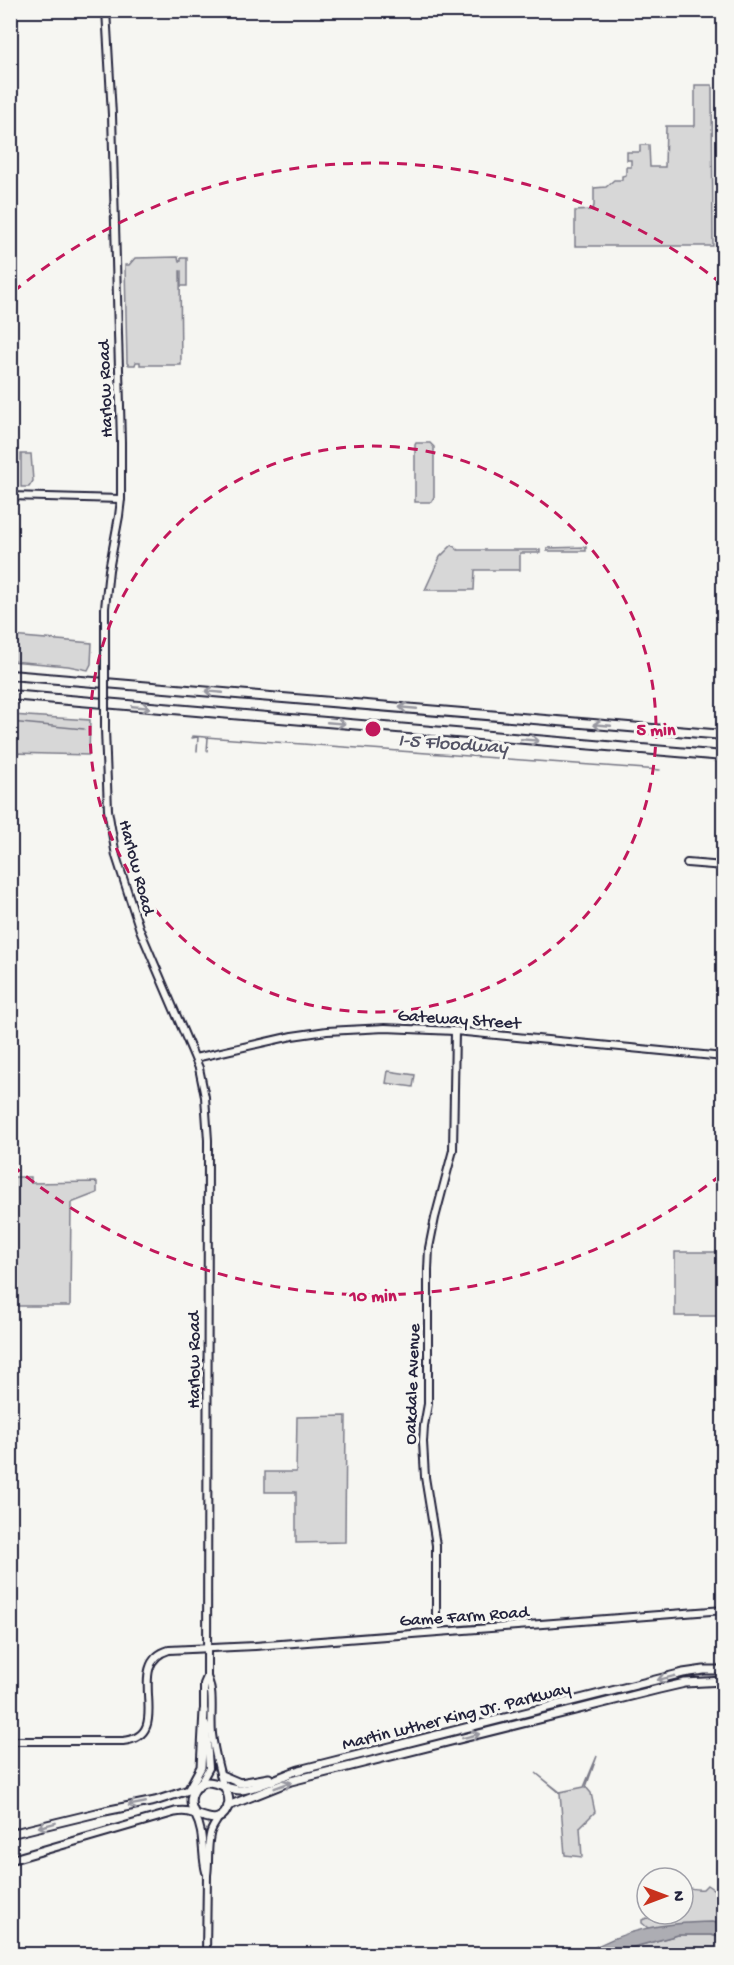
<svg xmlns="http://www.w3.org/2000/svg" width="734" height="1965" viewBox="0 0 734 1965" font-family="'Gochi Hand',sans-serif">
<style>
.green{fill:#d7d7d7;stroke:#7c7c89;stroke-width:1.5}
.water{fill:#adadb3;stroke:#757583;stroke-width:1.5}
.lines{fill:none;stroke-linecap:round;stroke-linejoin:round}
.stream{stroke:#757583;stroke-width:1.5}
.secondary-casing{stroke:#22223b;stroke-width:10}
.primary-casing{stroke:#22223b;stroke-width:11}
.highway-casing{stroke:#22223b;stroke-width:12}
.secondary{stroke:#f6f6f2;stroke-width:6}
.primary{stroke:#f6f6f2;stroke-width:7}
.highway{stroke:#f6f6f2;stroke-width:8}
.secondary-bridge-casing{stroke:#22223b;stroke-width:10;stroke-linecap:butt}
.secondary-bridge{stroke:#f6f6f2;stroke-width:6}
.oneway{stroke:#9797a0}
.ring{fill:none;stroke:#c2185b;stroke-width:3;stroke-dasharray:10 8}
.labels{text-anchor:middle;stroke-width:6;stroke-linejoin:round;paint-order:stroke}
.street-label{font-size:18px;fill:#22223b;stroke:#f6f6f2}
.water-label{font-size:20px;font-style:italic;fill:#535365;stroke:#f6f6f2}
.centre{fill:#c2185b;stroke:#f6f6f2;stroke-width:3}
.ring-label{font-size:18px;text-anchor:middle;font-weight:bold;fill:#c2185b;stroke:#f6f6f2;stroke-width:6;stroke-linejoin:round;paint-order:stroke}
</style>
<rect width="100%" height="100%" fill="#f6f6f2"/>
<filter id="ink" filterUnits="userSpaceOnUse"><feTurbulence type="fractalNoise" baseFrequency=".0167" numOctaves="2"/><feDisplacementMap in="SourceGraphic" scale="12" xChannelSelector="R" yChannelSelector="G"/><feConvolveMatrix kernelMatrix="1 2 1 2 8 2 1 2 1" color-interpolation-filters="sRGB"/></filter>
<g filter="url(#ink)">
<g class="green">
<path d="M695,85H712L713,246H575V211L592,210L594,206V188L606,187L614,180H622V176L626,175V167H631V160H627V152H640V145H649L650,167H665L666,126H695Z"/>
<path d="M178,257L179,261H181V258H187V286H181V271H180L181,365H140V362H136L135,365H129L127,363L125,265H129L135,258Z"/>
<path d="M416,443H430L434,447V497L431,502H415V445Z"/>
<path d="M21,454H31L33,481L29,487H21Z"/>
<path d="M452,545L458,550H540V553H520V570H475L474,590H425L440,557Z"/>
<path d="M586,547V551H547V548Z"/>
<path d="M11,636L92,643L91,664L88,670L68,666L11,661Z"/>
<path d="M11,715L90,720L89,755L11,753Z"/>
<path d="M388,1071L415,1075L413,1087L386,1083Z"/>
<path d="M11,1177H31V1183L97,1182V1193L71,1203L70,1306H11Z"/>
<rect x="675" y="1252" width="48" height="64"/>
<path d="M346,1416L345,1542L296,1543V1492H265V1472H296L297,1417Z"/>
<path d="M597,1756L586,1787L591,1793L595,1812L580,1827L582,1857L565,1855L560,1793L536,1773L560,1792L584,1787Z"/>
<path d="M707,1885L713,1889L720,1887L722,1890L723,1908L719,1907L717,1909L719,1913L723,1914V1925L648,1928L642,1923V1920L647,1918L652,1919L664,1914H683V1887C691,1888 696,1890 703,1889Z"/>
<path d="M678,1935H711L723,1938V1954H608Z"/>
</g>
<path class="water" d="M712,1922L723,1924V1938L711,1935H678L608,1954H583C625,1928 664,1923 712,1922Z"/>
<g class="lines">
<g class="stream">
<path d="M10,722L84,729"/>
<path d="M192,736L660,770"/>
<path d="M192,738L198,737L197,751"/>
<path d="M207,751L208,738"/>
</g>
<g class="secondary-casing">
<g id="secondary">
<path d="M10,496L121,499"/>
<path d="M105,660V608L109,570L119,516L121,499V442L112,115L106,10"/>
<path d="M105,729L108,810L116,856L140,930L199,1068L205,1097L208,1140L207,1677C215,1694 210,1716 212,1734C214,1752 219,1768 223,1786"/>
<path d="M687,863L724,866"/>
<path d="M195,1058L292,1036L327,1031L385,1028L455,1031L724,1057"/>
<path d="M436,1632V1545L425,1477L423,1442L424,1426L428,1404V1270L429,1248L435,1218L453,1150L455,1031"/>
<path d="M204,1714V1684L207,1677"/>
<path d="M10,1741H123C177,1736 121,1664 169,1650L255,1646L724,1610"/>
<path d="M200,1784L209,1768L206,1725"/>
<path d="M195,1815C205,1833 201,1853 206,1872"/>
<path d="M206,1954L207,1875C209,1862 207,1848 210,1835C211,1828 216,1823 219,1817"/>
</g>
</g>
<g class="primary-casing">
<g id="primary">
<path d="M221,1775L240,1783L269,1778"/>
<path d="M189,1789L201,1767L204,1711"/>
<path d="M228,1806L291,1781L659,1689L685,1683L724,1681"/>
<path d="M195,1814C191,1807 189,1799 194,1791C205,1771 225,1791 241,1790C257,1789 283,1775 299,1770L683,1673L704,1670H724"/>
<path d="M10,1834L105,1811L155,1801L198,1787"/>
<path d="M10,1860L175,1812C180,1811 185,1811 189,1812C202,1815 219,1827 227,1809C231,1801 228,1794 224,1786"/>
</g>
</g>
<g class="highway-casing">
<g id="highway">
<path d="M10,675L724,735"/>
<path d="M10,695L724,756"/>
</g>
</g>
<use href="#secondary" class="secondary"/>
<use href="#primary" class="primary"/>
<use href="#highway" class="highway"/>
<g class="secondary-bridge-casing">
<path id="secondary-bridge" d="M105,729V660"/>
</g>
<use href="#secondary-bridge" class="secondary-bridge"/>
</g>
<defs><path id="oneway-shaft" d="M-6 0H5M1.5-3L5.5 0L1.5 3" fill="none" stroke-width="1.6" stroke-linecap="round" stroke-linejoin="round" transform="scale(1.5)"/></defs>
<g class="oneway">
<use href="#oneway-shaft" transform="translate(214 692) rotate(-175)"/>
<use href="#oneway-shaft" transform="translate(141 707) rotate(5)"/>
<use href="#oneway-shaft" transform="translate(408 708) rotate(-175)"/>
<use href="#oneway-shaft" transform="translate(336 723) rotate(5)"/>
<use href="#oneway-shaft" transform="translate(602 725) rotate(-175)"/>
<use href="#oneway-shaft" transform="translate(530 740) rotate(5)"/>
<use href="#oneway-shaft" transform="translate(666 1678) rotate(166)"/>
<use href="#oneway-shaft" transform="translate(471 1736) rotate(-14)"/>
<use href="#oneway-shaft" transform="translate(283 1785) rotate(-21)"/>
<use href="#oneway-shaft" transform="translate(137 1804) rotate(169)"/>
<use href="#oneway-shaft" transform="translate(47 1825) rotate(166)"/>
</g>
</g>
<g class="ring">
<circle cx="373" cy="729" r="283"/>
<path d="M721 1175A566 566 0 0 1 13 1166M13 292A566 566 0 0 1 721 283"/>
</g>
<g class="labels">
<g class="street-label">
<text transform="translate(104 389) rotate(-92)" y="6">Harlow Road</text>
<text transform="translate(138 867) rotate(75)" y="6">Harlow Road</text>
<text transform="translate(459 1018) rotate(4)" y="6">Gateway Street</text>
<text transform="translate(193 1360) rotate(-90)" y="6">Harlow Road</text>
<text transform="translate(411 1384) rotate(-88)" y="6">Oakdale Avenue</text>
<text transform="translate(464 1615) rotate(-4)" y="6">Game Farm Road</text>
<text transform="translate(456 1715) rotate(-14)" y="6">Martin Luther King Jr. Parkway</text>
</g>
<g class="water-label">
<text transform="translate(453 742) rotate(4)" y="7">I-5 Floodway</text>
</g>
</g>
<circle cx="373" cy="729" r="9" class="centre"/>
<g class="ring-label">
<text x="656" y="735">5 min</text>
<text x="373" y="1301">10 min</text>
</g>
<rect width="734" height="1965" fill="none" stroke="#f6f6f2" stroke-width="36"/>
<rect x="18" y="18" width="698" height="1929" fill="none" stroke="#22223b" stroke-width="2" filter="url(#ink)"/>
<g transform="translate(665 1896) rotate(90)"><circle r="28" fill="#f6f6f2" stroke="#a1a1a9" stroke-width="1.5"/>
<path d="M0-4.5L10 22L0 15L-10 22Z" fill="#c8321e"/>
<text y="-9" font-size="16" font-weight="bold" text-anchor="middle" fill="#22223b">N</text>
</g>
</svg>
